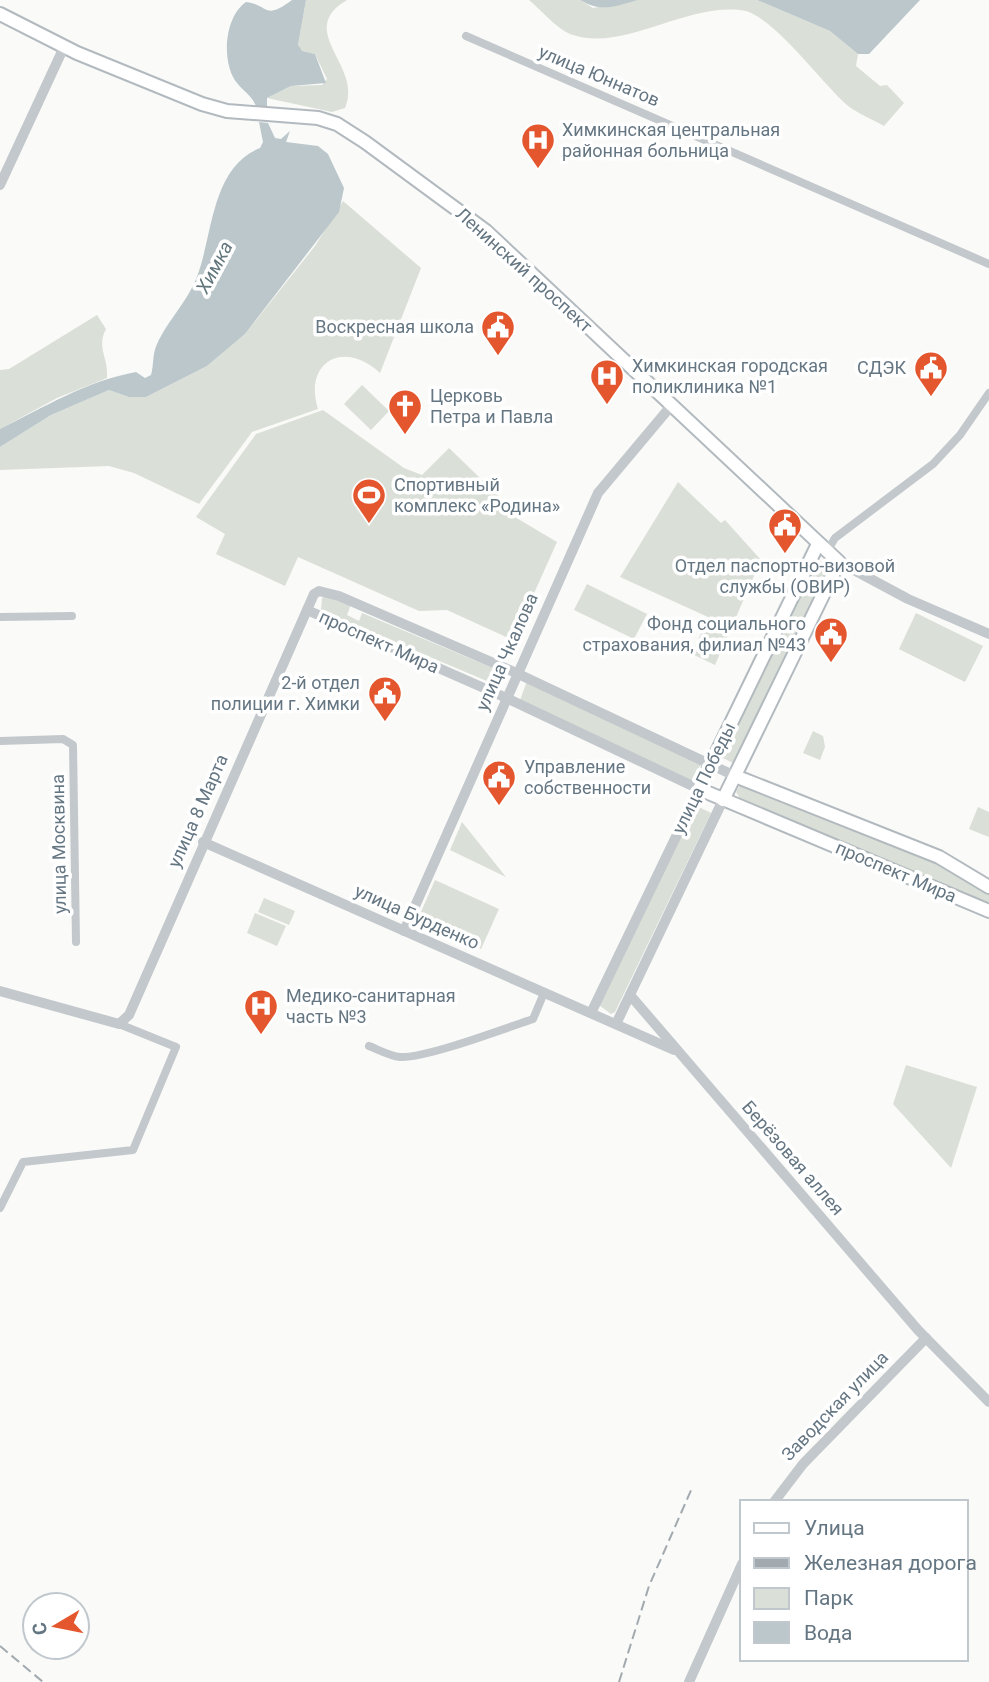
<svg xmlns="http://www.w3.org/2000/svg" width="989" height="1682" viewBox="0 0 989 1682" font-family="Roboto,sans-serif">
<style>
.green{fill:#dadfd7}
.water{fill:#bbc7cb}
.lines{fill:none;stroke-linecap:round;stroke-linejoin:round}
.secondary-casing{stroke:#b3babf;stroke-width:16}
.minor{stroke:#c3c8cc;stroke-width:8}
.tertiary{stroke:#c3c8cc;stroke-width:10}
.secondary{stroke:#fff;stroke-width:12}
.rail{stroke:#a2aab0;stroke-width:2;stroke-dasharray:10 5;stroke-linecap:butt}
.labels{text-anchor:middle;stroke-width:7;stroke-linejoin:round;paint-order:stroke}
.street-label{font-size:18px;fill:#657683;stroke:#fff}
.poi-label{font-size:18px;fill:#657683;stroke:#fff;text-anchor:start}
.water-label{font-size:19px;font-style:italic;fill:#60757c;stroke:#fff}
</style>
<rect width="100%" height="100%" fill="#fafaf8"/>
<g class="green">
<path d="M306,0H347C294,31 364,66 345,108L332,112L267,98L291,86L322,85L327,79L315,54L301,51L298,45Z"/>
<path d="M529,0H580L593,8L638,0H757L830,31L858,54L856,66L880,86L887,85L904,103L884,126C872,119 858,114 847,105C822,83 776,20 746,11C688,0 624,54 570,34C556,28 541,10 529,0Z"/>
<path d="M343,201L421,268L380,373C344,339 303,362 318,409L252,432L199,504L134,473L109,466L0,470V447L51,415L109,390L129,397H146L207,366L245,334L315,246Z"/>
<path d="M97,315L106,329C96,348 109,358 107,378L57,398L0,429V370L9,369Z"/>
<path d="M362,385L389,411L371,430L344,404Z"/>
<path d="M323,410L404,468L422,475L449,448L511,508L508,513L557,542L513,640L447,610L419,611L298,557L285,586L216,554L225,534L196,517L256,434Z"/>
<path d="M678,482L721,523L725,520L761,560L715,665L692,654L708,617L620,577Z"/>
<path d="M817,560L828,565L829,570L735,764L719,756L812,562Z"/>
<path d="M587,584L647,614L634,639L574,610Z"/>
<path d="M328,595L351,604L347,615L359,621L362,613L507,674L501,687L321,611L322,598Z"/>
<path d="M916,613L983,646L965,682L899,649Z"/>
<path d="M527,681L701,764L693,781L520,700Z"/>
<path d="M813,731L823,736L825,747L820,760L803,753Z"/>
<path d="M745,784L957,872L989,894V904L742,802L736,792L740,785Z"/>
<path d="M695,805L711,813L615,1012L611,1014L599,1005Z"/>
<path d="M978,807L989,812V837L969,829Z"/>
<path d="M462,822L506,877L450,850Z"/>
<path d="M435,880L499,909L481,949L417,921Z"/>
<path d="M264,898L295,911L289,925L258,912Z"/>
<path d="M255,913L286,926L277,946L247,933Z"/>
<path d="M906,1065L977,1087L951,1168L893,1104Z"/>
</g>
<g class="water">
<path d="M292,0H306L298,45L302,51L315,54L326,83L291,86L267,98V110L257,109C253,96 245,93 237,83C221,63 224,17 246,2C269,5 264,21 292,0Z"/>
<path d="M580,0H638C615,6 602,13 580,0Z"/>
<path d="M757,0H920L869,54H858L830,31Z"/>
<path d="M259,122L268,123L275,138L281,139L290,131L286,142L318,146L328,154L344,188L339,212L245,334L207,366L146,397H129L109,390L51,415L0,447V429C45,407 86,381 136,372L145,378L151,375C154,365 152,355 157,344C168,320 189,300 198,274C213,232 212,167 260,148L263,142Z"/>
</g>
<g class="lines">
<g class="secondary-casing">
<g id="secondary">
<path d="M0,14L77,53L202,104L227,111L318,118L337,124L365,142L486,231L839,562L723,800"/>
<path d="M818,544L699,789L989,911"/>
<path d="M735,776L939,857L989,887"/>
</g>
</g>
<g class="minor">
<path d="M466,36L989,264"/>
<path d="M826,553L835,538L933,464L960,435L989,393"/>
<path d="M0,617L72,616"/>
<path d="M0,741L63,739L73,745L76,942"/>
<path d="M369,1046C379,1050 390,1056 400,1057C424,1059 506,1028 533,1019L544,993"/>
<path d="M0,1208L23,1162L133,1150L176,1047L119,1024"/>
</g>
<g class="tertiary">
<path d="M0,185L64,47"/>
<path d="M839,562L908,599L989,634"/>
<path d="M307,610L502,696L699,789L591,1013"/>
<path d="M203,842L674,1050"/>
<path d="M404,931L598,493L671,406"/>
<path d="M0,991L119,1024L129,1015L314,594L319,591L339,596L512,671L735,776"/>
<path d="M630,995L918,1330L989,1402"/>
<path d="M616,1024L723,800"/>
<path d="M774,1502L803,1464L926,1338"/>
<path d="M689,1682L742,1564"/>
</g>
<use href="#secondary" class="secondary"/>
<g class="rail">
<path d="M0,1646L43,1682"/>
<path d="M619,1682L649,1586L692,1488"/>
</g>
</g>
<defs>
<g id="hospital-pin" transform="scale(1.75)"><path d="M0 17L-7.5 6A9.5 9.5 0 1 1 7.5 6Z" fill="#e4572e" stroke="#fff"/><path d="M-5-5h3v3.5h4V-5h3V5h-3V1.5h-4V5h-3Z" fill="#fff"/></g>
<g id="civic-pin" transform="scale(1.75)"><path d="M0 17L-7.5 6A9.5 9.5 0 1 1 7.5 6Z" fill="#e4572e" stroke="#fff"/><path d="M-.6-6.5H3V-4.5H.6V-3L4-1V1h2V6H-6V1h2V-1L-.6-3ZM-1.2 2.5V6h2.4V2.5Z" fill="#fff"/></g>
<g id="church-pin" transform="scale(1.75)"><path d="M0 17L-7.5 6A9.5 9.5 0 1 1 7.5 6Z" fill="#e4572e" stroke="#fff"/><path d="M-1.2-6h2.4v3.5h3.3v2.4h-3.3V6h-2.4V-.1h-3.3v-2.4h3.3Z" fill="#fff"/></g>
<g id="stadium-pin" transform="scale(1.75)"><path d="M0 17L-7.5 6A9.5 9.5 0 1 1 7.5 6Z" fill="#e4572e" stroke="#fff"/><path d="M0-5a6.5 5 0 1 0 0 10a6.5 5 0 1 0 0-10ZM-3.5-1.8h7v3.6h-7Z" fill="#fff"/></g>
</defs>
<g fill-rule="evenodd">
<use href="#hospital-pin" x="538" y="140"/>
<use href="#civic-pin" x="498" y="327"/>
<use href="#civic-pin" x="931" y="368"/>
<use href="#hospital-pin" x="607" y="376"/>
<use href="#church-pin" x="405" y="406"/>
<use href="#stadium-pin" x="369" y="495"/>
<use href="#civic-pin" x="785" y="525"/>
<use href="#civic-pin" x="831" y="634"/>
<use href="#civic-pin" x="385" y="693"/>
<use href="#civic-pin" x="499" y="777"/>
<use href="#hospital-pin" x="261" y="1006"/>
</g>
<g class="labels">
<g class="street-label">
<text transform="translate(599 76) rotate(23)" y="6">улица Юннатов</text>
<text transform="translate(524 270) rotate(42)" y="6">Ленинский проспект</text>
<text transform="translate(379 642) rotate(24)" y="6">проспект Мира</text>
<text transform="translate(507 652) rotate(-66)" y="6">улица Чкалова</text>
<text transform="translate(704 778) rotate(-64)" y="6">улица Победы</text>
<text transform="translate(198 811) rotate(-66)" y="6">улица 8 Марта</text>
<text transform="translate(59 844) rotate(-91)" y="6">улица Москвина</text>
<text transform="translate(896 872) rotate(23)" y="6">проспект Мира</text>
<text transform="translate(417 917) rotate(24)" y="6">улица Бурденко</text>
<text transform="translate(793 1158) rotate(49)" y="6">Берёзовая аллея</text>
<text transform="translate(835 1406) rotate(-46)" y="6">Заводская улица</text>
</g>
<g class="poi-label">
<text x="562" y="136">Химкинская центральная<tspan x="562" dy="21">районная больница</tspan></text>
<text x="474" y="333" text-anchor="end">Воскресная школа</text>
<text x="632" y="372">Химкинская городская<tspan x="632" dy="21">поликлиника №1</tspan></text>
<text x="906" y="374" text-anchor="end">СДЭК</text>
<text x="430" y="402">Церковь<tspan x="430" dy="21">Петра и Павла</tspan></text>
<text x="394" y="491">Спортивный<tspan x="394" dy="21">комплекс «Родина»</tspan></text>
<text x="785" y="572" text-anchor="middle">Отдел паспортно-визовой<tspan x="785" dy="21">службы (ОВИР)</tspan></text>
<text x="806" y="630" text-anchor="end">Фонд социального<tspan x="806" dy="21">страхования, филиал №43</tspan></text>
<text x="360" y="689" text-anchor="end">2-й отдел<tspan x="360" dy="21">полиции г. Химки</tspan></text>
<text x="524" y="773">Управление<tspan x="524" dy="21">собственности</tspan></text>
<text x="286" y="1002">Медико-санитарная<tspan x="286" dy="21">часть №3</tspan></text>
</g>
<g class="water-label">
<text transform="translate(214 267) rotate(-62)" y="7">Химка</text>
</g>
</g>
<rect x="740" y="1500" width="228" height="161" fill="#ffffff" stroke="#c1c8cd" stroke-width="2"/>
<rect x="754" y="1523" width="35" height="10" fill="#ffffff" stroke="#c1c8cd" stroke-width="2"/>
<text x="804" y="1535" font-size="21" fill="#657683">Улица</text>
<rect x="754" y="1558" width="35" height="10" fill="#a2aab0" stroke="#c1c8cd" stroke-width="2"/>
<text x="804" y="1570" font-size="21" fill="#657683">Железная дорога</text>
<rect x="754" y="1588" width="35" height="21" fill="#dadfd7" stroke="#c1c8cd" stroke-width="2"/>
<text x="804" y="1605" font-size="21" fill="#657683">Парк</text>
<rect x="754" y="1622" width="35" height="21" fill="#bbc7cb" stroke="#c1c8cd" stroke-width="2"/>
<text x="804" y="1640" font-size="21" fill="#657683">Вода</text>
<g transform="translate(56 1626) rotate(260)"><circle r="33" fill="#ffffff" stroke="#c1c8cd" stroke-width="2"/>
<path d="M0-5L12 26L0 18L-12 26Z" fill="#e4572e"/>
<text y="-10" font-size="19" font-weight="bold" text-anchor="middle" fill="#657683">С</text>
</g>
</svg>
